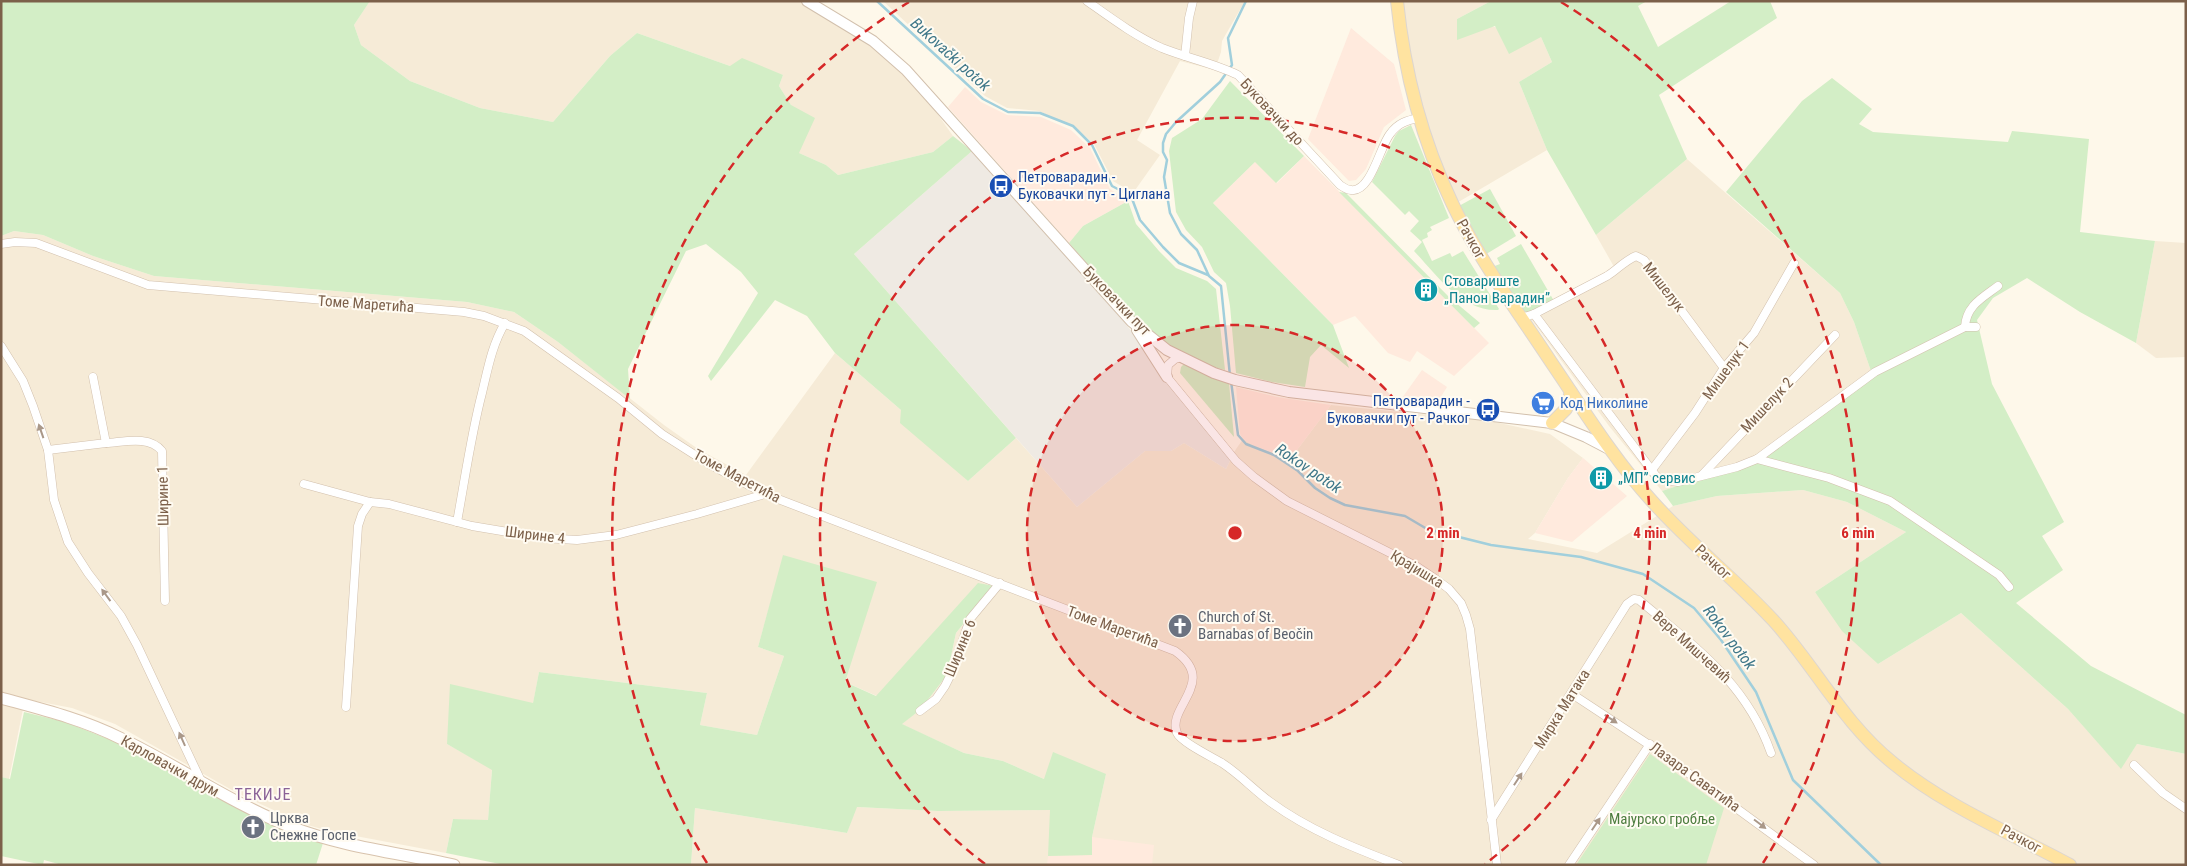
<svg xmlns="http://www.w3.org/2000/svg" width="2187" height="866" viewBox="0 0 2187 866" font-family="'Roboto Condensed',sans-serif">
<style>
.residential{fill:#f6ebd7}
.commercial{fill:#ffeadd}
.industrial{fill:#efeae3}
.green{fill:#d3eec6}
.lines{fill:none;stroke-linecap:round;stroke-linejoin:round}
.stream{stroke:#a1cfdc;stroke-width:2.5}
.minor-casing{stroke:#d2c0ad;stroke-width:9}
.tertiary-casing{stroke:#d2c0ad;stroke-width:12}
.secondary-casing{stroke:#d8c3ad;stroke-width:13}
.primary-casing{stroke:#ddd6d0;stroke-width:14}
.minor{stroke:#fff;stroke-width:8}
.tertiary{stroke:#fff;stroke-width:10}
.secondary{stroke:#fff;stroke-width:11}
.primary{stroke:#ffe3a0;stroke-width:12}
.oneway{fill:#aa9889}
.ring{fill:none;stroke:#d62828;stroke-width:2.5;stroke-dasharray:9 6}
.labels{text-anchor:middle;stroke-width:4;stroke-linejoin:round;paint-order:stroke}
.street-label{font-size:15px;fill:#7c604a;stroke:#fffbf2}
.transit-label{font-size:15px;fill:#164399;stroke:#fffbf2;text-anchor:start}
.culture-label{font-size:15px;fill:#0d838f;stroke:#fffbf2;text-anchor:start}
.shop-label{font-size:15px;fill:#366cbe;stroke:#fffbf2;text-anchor:start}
.worship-label{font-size:15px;fill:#5b616d;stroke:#fffbf2;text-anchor:start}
.park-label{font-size:15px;fill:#4c7c3e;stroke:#fffbf2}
.water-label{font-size:16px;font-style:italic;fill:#3f7789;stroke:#fffbf2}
.neighbourhood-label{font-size:16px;letter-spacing:1px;fill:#8a6297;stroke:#fffbf2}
.centre{fill:#d62828;stroke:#fffbf2;stroke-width:2.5}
.ring-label{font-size:15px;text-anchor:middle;font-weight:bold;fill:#d62828;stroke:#fffbf2;stroke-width:4;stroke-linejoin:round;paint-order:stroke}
</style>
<rect width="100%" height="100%" fill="#fef8ea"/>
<g class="residential">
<path d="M370,1H799L829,16L888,58L932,106L953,136L933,152L838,175L826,165L799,153L791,105L779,86L783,75L730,66L637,33L610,56L553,122L480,108L410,81L361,45L354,25Z"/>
<path d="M883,1H1245L1222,41L1221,52L1215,70L1180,61L1137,140L1160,155L1133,193L1113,181L1094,144L1077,129L1039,111L1007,108L985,96Z"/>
<path d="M1399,1H1491L1457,19L1541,37L1552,62L1519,82L1547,150L1455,204L1433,160Z"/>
<path d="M1687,159L1840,293L1854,322L1872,374L1755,460L1662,491L1609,426L1531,319L1617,272L1596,235Z"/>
<path d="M14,231L43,235L93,256L154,276L467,302L514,312L558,342L664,425L698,449L746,475L835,353L901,410L968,481L1016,438L1077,507L1145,451H1171L1184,443L1226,469L1234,452L1243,439L1254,446L1277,454L1288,462L1331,405L1490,421L1550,434L1583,458L1568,478L1535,533L1528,539L1597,553L1673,506L1717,496L1803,490L1847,502L1906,532L1815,592L1878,664L1961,613L2068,709L2121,768L2137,744L2186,754V865H691L695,808L847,833L856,807L938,811L1050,810L1092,837L1106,774L1044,779L1003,761L964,753L901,724L920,710L947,675L956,633L994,587L978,584L877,696L845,682L784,555L758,647L784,656L757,735L700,725L707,693L539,672L533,704L447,744L492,769L488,821L453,819L446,853L329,831L304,824L239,794L115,724L72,708L25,699L9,779L1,777V236Z"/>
<path d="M2155,241L2186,243V357L2156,358L2136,343Z"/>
</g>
<g class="commercial">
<path d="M1351,28L1394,64L1406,110L1384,127L1366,169L1356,180L1349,181L1308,139Z"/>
<path d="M965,87L981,102L1007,115L1041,117L1071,130L1090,148L1110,189L1128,201L1083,226L1069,243L948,107Z"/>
<path d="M1304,156L1489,343L1454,376L1417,351L1410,362L1388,353L1355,316L1333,325L1213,203L1256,161L1277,183Z"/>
<path d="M1422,370L1447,387L1437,403L1402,398Z"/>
<path d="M1236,387L1277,397L1331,405L1288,462L1277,454L1254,446L1243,439L1240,434Z"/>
<path d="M1583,458L1627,496L1572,542L1535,533L1568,478Z"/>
<path d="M1092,837L1154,845L1152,865H1047L1048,856L1092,855Z"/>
</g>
<path class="industrial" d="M972,151L1101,295L1234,452L1226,469L1184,443L1171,451H1145L1077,507L854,254Z"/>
<g class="green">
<path d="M1,1H370L354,25L361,45L410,81L480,108L553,122L610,56L637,33L730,66L742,58L783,75L779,86L791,105L815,118L799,153L826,165L838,175L933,152L953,136L972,151L854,254L1016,438L968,481L900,423L901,410L835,353L807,316L775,300L711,381L708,376L758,293L741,272L706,244L686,251L628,369L630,399L558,342L514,312L467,302L154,276L93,256L43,235L14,231L1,236Z"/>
<path d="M1491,1H1647L1638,6L1658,47L1731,1H1770L1777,18L1659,95L1687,159L1596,235L1547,150L1519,82L1552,62L1541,37L1509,54L1495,26L1457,40V19Z"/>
<path d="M1832,78L1872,109L1859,124L1873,132L2008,142L2012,131L2089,139L2080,232L2155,241L2136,343L2080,312L2027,278L1993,298L1977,320L1992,384L2064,522L2042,536L2063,570L2016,603L2091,666L2186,715V754L2137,744L2121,769L2068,709L1961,613L1878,664L1842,631L1815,592L1906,532L1847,502L1803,490L1717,496L1673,506L1662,491L1755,460L1872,374L1854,322L1840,293L1726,192L1802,101Z"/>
<path d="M1230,81L1304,156L1276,183L1255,162L1213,203L1333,325L1349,368L1321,345L1310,357L1305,387L1272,382L1236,373L1230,306L1226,283L1214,272L1202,247L1186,230L1176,212L1169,151L1172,138L1202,119Z"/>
<path d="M1411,125L1449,218L1430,227L1432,230L1427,233L1428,237L1422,240L1432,261L1450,253L1452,257L1463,251L1499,309L1498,310C1462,312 1436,274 1414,251L1422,242L1410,231L1419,221L1409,211L1405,215L1372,182L1395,136L1399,131Z"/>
<path d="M1490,189L1516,236L1483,256L1457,207Z"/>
<path d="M1339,192L1346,193L1449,297L1480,323L1474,328Z"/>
<path d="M1128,201L1136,224L1159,251L1176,268L1207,281L1216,289L1225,370C1157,355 1113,292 1069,243L1083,226Z"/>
<path d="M1521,244L1554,301L1531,312L1517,313L1492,267L1500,264L1497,258Z"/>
<path d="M1184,364L1229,383L1234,437L1180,373L1181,367Z"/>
<path d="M783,555L877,582L845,682L876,696L978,583L994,586L956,633L947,675L920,710L902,724L964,753L1003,761L1044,779L1053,752L1106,774L1092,837V855L1048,856L1050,810L938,811L857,807L847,833L695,808L691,865H505L446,853L453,819L488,820L492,770L447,744L450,684L533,703L539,672L707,693L700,725L757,735L784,656L758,647Z"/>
<path d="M24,712L65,722L116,742L232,805L323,843L316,865H62L44,860L43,865L1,856V777L10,779Z"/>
<path d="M1650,754L1724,808L1706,865H1576Z"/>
</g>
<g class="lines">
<g class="stream">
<path d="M877,1L983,99L1008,112L1040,113L1073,126L1092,145L1112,186L1131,196L1140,220L1163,247L1179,263L1208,275"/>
<path d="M1230,376L1221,286L1209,276L1197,250L1181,234L1170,213L1164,177L1167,160L1163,152V143L1166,134L1176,122L1220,82L1232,65L1228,38L1246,1"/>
<path d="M1231,381L1238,435L1246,444L1274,455L1298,471L1315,488L1330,498L1345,505L1405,516L1427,529L1491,545L1581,557L1643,574L1694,608L1721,640L1756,692L1793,780L1881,865"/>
</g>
<g class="minor-casing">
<g id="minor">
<path d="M1087,1C1111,18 1135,36 1162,48C1187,58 1213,63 1238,75L1340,185C1343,187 1347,190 1351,190C1371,193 1380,146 1390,134C1398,123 1407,120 1420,118"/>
<path d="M1185,56L1189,18L1193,1"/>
<path d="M1,244L15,242L36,243L148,285L464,312L484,316L524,331L618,398L662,434L709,464L765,494L1175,651C1219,682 1166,707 1177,733C1181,742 1212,757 1222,763C1239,774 1253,789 1269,801C1308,830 1354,848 1399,865"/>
<path d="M1534,314L1656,476L1663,480L1678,482L1737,467L1757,459L1875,372L1965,327H1976"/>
<path d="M1521,318L1534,314L1607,276C1617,270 1624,261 1636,256L1644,260L1724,368"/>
<path d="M1965,327C1966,306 1982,298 1998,286"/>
<path d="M1,346L23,381L33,406L48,450L54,500L68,542L88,573L121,616L137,645L201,781"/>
<path d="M1182,357L1175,359L1168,365L1167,377L1236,461L1254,477L1287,501L1416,566L1437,580L1449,589L1461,603L1466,615L1470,629L1497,865"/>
<path d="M106,443C124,442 149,435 162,451L165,601"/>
<path d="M48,450L106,443L93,377"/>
<path d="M1757,459L1829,478L1890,501L1999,575L2009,587"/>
<path d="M1651,471L1695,413L1724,368L1754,333L1794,263"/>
<path d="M1702,475L1835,335"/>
<path d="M304,484L370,502L389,504L472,526L543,538L577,540L616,535L697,514L765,494"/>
<path d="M457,522C465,479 471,435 482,393C488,368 492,345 505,323"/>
<path d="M1572,694L1654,748L1814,865"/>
<path d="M346,707L358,526L362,514L370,502"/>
<path d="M920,711L936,699L945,686L952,672L970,619L1000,583"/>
<path d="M2134,765L2163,793L2186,809"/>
<path d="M1491,820L1627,604L1634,599L1639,600C1695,647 1746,682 1771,753"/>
<path d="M1569,865L1650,744"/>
</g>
</g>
<g class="tertiary-casing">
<g id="tertiary">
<path d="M807,1L873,41L906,70L1131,321L1167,350L1214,373L1235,380L1289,392L1552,423L1586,437L1609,449"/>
<path d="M1137,330L1167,377"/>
</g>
</g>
<g class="secondary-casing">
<path id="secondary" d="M1,698C41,709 82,719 120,738C178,766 231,803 291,827C343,847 400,853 454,865"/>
</g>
<g class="primary-casing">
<g id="primary">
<path d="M1397,1C1404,70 1422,140 1452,203C1479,260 1517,310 1551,362C1583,409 1613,458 1651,500C1689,543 1734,578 1773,620C1815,666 1843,723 1893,763C1945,806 2011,833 2070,865"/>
<path d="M1552,423L1566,409L1571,392"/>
</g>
</g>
<use href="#minor" class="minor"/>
<use href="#tertiary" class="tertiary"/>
<use href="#secondary" class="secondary"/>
<use href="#primary" class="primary"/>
</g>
<defs><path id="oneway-solid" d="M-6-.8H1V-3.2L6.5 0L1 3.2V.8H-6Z" transform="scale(1.25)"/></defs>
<g class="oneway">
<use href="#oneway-solid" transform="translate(41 431) rotate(-109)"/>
<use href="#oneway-solid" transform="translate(106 595) rotate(-126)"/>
<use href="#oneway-solid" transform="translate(1611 719) rotate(33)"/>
<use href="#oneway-solid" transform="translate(182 739) rotate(-114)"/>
<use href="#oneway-solid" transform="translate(1518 779) rotate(-57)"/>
<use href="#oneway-solid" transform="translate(1596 824) rotate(-56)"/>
<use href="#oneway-solid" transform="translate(1760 824) rotate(37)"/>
</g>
<circle cx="1235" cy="533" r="208" fill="#d62828" fill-opacity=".12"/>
<g class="ring">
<circle cx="1235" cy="533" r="208"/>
<path d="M985 864A415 415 0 1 1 1485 864"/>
<path d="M707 863A623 623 0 0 1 909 2M1561 2A623 623 0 0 1 1763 863"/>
</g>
<defs>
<g id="bus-disc" transform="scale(1.25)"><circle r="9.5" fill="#1a4fb4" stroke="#fffbf2"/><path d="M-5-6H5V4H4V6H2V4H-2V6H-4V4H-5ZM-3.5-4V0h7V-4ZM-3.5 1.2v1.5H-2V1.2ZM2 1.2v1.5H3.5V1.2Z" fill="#fff"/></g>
<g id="building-disc" transform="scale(1.25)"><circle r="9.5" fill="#0f9aa8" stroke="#fffbf2"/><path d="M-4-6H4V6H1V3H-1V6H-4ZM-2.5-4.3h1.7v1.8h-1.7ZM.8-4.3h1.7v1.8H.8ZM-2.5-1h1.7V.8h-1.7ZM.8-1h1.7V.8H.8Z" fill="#fff"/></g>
<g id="supermarket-disc" transform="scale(1.25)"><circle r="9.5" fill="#3f7fe0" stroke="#fffbf2"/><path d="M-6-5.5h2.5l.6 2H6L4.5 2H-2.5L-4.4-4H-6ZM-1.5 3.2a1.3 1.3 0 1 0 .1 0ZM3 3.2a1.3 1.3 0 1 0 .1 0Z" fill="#fff"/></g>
<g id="church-disc" transform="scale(1.25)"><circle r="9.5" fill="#6b7280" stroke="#fffbf2"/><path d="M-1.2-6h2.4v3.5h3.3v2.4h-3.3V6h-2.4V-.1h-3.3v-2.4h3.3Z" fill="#fff"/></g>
</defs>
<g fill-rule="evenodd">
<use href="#bus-disc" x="1001" y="186"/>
<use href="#building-disc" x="1426" y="290"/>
<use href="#supermarket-disc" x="1543" y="403"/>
<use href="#bus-disc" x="1488" y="410"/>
<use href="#building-disc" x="1601" y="478"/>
<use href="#church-disc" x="1180" y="626"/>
<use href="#church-disc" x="253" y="827"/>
</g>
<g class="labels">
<g class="street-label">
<text transform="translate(1272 112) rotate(47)" y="5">Буковачки до</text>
<text transform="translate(1471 239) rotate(61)" y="5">Рачког</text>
<text transform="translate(1664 287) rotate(52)" y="5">Мишелук</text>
<text transform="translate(1117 301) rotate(46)" y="5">Буковачки пут</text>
<text transform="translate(366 304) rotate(4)" y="5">Томе Маретића</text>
<text transform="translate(1726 370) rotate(-54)" y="5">Мишелук 1</text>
<text transform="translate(1767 405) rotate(-47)" y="5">Мишелук 2</text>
<text transform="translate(737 476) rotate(28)" y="5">Томе Маретића</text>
<text transform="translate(163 496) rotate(-91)" y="5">Ширине 1</text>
<text transform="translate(535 535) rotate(7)" y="5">Ширине 4</text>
<text transform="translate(1713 562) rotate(43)" y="5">Рачког</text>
<text transform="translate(1417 569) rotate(31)" y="5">Крајишка</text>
<text transform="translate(1113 627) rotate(20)" y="5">Томе Маретића</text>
<text transform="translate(1692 647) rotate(42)" y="5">Вере Мишчевић</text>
<text transform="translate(960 648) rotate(-68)" y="5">Ширине 6</text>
<text transform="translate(1562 709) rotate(-58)" y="5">Мирка Матака</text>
<text transform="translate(170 766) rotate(29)" y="5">Карловачки друм</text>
<text transform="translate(1695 777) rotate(36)" y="5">Лазара Саватића</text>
<text transform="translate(2021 839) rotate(28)" y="5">Рачког</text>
</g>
<g class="transit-label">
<text x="1018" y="182">Петроварадин -<tspan x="1018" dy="17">Буковачки пут - Циглана</tspan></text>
<text x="1470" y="406" text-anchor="end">Петроварадин -<tspan x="1470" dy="17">Буковачки пут - Рачког</tspan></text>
</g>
<g class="culture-label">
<text x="1444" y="286">Стовариште<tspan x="1444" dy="17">„Панон Варадин”</tspan></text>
<text x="1618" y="483">„МП” сервис</text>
</g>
<g class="shop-label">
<text x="1560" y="408">Код Николине</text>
</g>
<g class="worship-label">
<text x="1198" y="622">Church of St.<tspan x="1198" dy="17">Barnabas of Beočin</tspan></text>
<text x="270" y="823">Црква<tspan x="270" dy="17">Снежне Госпе</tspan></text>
</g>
<g class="park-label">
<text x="1662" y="824">Мајурско гробље</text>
</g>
<g class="water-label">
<text transform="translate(951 54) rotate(42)" y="6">Bukovački potok</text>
<text transform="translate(1309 468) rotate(34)" y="6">Rokov potok</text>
<text transform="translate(1730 637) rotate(53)" y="6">Rokov potok</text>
</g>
<g class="neighbourhood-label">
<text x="263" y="800">ТЕКИЈЕ</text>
</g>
</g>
<circle cx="1235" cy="533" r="8" class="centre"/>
<g class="ring-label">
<text x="1443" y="538">2 min</text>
<text x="1650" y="538">4 min</text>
<text x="1858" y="538">6 min</text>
</g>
<rect width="2187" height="866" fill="none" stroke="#7c604a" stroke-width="5"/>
</svg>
